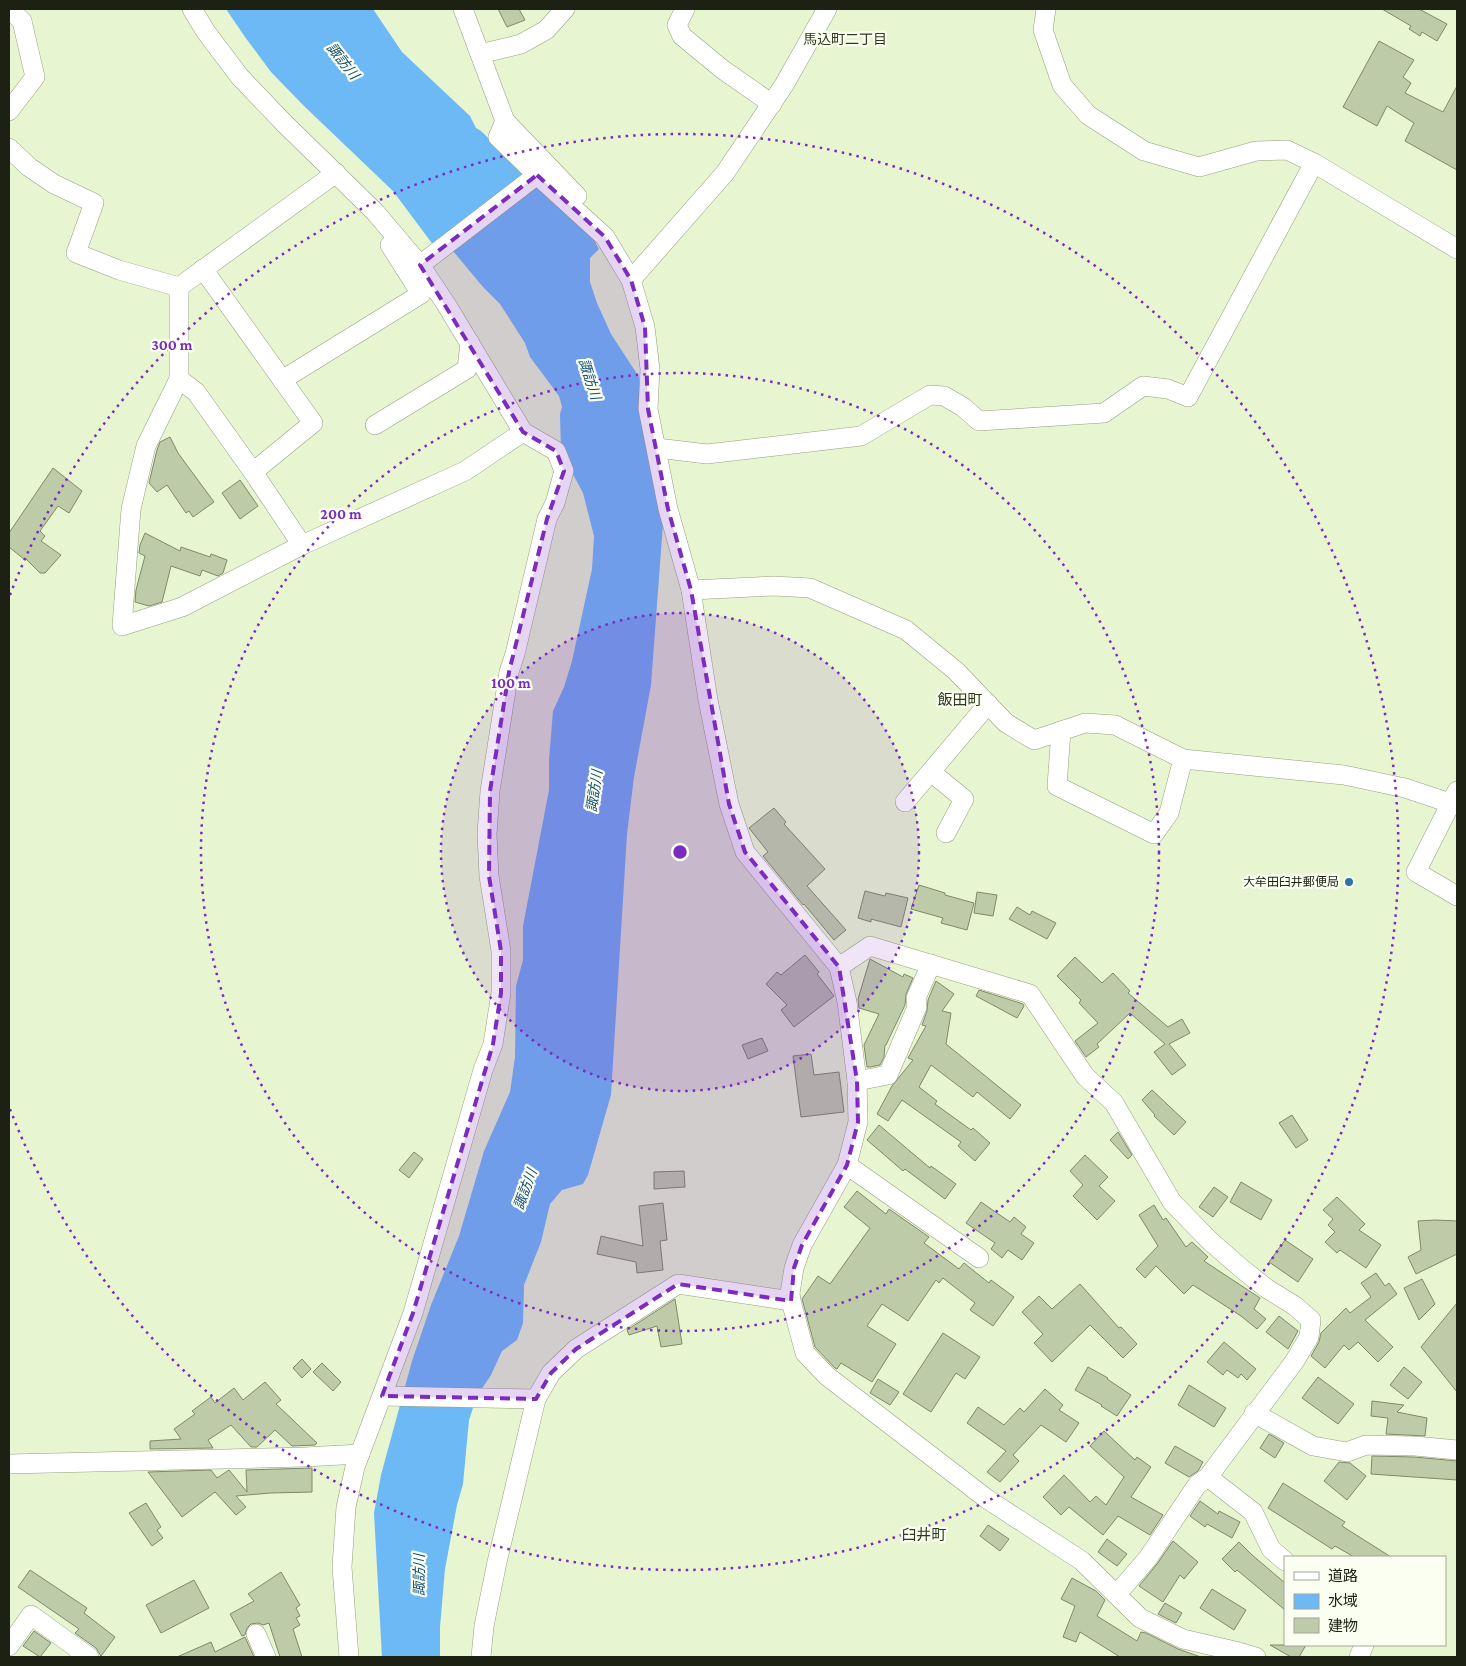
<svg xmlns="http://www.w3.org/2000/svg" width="1466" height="1666" viewBox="0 0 1466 1666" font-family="'Crimson Pro','Noto Sans JP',serif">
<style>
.water{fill:#6db9f5}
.building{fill:#becba8;stroke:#7e8969}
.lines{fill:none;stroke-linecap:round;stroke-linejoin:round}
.minor-casing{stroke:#94a07e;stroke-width:20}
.minor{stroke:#fff;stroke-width:19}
.marked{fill:#7b2cbf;fill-opacity:0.2;stroke:#7b2cbf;stroke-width:4;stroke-dasharray:10 6;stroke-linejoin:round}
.ring{fill:none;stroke:#7b2cbf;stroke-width:2.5;stroke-dasharray:2.5 5}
.poi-dot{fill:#2b74a8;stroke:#fafff1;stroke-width:2}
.labels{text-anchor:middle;stroke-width:4.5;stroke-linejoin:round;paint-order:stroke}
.poi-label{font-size:12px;fill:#1c2114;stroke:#fafff1;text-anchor:end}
.neighbourhood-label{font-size:14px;fill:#30391c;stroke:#fafff1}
.water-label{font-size:14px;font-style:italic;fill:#174f76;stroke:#fafff1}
.quarter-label{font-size:15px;fill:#30391c;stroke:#fafff1}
.centre{fill:#7b2cbf;stroke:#fafff1;stroke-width:2.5}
.ring-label{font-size:15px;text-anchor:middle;font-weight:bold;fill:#7b2cbf;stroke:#fafff1;stroke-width:4.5;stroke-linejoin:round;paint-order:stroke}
</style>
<rect width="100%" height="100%" fill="#e8f5d1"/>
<path class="water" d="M226,9H373L402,52L470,116L476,128L481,131L594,240L599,249L590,258V282L597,303L611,334L639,377L640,394L638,407L663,524L651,685L634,777L627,834L611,1095L588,1175L583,1184L562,1190L550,1204L541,1242L524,1285L523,1323L517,1340L502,1351L491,1375L477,1396L469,1420L463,1484L457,1505L445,1569L440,1627V1657H382L374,1513L381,1475L412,1361L431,1305L459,1236L484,1151L510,1092L515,1057L516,986L523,960V926L549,790V760L553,711L564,687L572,661L592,569L594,536L583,493L561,452L560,414L562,407L559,396L530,357L525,343L500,304L483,287L453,251L434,246L393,191L304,106L271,72L245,37Z"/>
<g class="building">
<path d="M498,9H519L525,20L507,27Z"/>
<path d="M1382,9H1419L1447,24L1437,41L1422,32L1420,36L1409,29L1411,26Z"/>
<path d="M1379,41L1414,60L1403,77L1411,83L1405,93L1443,112L1457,86V170L1405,141L1414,123L1387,106L1377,126L1343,107Z"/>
<path d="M170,437L178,453L214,502L193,517L189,511L186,513L167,485L157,492L149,483L157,450L160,442Z"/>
<path d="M53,468L82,491L69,513L58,506L40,531L45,536L41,541L61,555L45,573H40L26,559L25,560L9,547V533Z"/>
<path d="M240,480L258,506L240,519L222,493Z"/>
<path d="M145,533L180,551L181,547L210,557L211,554L227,560L223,573L218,576L202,570L200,576L171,566L162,602L149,606L135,602L136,590L145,556L139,553L140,545Z"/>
<path d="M774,808L786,822L784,824L825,869L807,886L846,930L834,940L804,904L803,905L763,856L768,852L749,828Z"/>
<path d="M919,885L945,893V895L974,903L967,930L941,923L943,918L911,909Z"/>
<path d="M865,891L885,896L886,893L908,898L901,927L871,919V922L858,918Z"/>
<path d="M977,892L997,895L993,916L974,913Z"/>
<path d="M1017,907L1030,915L1032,911L1056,923L1047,939L1009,919Z"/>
<path d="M805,955L819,972L817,974L834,996L794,1027L781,1010L787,1005L766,984L777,972L781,975Z"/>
<path d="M1075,957L1102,983L1113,973L1130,991L1128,993L1168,1027L1182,1019L1190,1033L1169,1044L1186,1065L1172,1075L1154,1052L1165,1044L1130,1013L1097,1044L1099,1047L1086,1057L1075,1041L1098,1023L1079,1003L1081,1000L1057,976Z"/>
<path d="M870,959L903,977L904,974L913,978L906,994L905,1005L886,1045H885L884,1057L880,1065L870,1067H867L864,1045L879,1014L859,1008L858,999Z"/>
<path d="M936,981L954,994L942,1011L951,1013L946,1044L1021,1105L1010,1119L977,1092L973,1097L931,1065L919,1087L937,1101L935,1104L971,1130L973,1128L990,1143L975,1161L958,1146L961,1142L902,1100L888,1121L877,1114L892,1086L913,1060L908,1058L926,1026L922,1025L927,1011L928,1000Z"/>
<path d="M979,990L1023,1004L1024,1006L1017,1018L976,996Z"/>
<path d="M762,1038L768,1051L748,1059L742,1045Z"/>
<path d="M811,1054L814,1075L839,1072L844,1112L801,1117L793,1056Z"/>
<path d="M1152,1090L1186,1122L1174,1135L1154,1116L1155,1115L1142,1100Z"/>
<path d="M1292,1115L1308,1140L1296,1148L1279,1123Z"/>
<path d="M879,1125L930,1168L931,1166L956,1184L945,1199L905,1169L903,1171L867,1140Z"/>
<path d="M1118,1132L1132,1155L1128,1159L1110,1140Z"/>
<path d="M414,1152L423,1159L409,1178L399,1170Z"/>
<path d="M1085,1155L1108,1177L1099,1186L1115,1201L1097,1220L1073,1196L1083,1185L1070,1171Z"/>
<path d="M684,1171L685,1187L654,1189V1172Z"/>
<path d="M1241,1182L1272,1200L1261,1220L1230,1202Z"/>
<path d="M1214,1187L1228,1197L1213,1217L1199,1207Z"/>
<path d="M857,1191L886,1214L889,1209L929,1237L924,1243L959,1269L964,1263L989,1283L991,1280L1014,1297L993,1326L970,1310L975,1303L943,1278L939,1283L936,1280L908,1321L882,1304L867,1326L896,1344L872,1382L841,1363L837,1369L835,1368L815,1347L802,1299L818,1276L830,1284L870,1228L844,1207Z"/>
<path d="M1337,1197L1365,1224L1359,1230L1381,1245L1366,1268L1340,1250L1337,1253L1325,1242L1335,1232L1328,1225L1333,1219L1323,1210Z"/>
<path d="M981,1202L1010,1222L1014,1217L1026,1227L1021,1234L1034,1243L1022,1260L1008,1250L1002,1258L991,1249L995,1243L966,1223Z"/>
<path d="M663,1203L667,1240L660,1241L663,1270L637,1273L636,1262L597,1254L601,1236L643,1246L639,1206Z"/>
<path d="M1154,1205L1163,1220L1166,1218L1186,1247L1192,1242L1208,1257L1204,1261L1260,1298L1254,1309L1266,1319L1257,1329L1241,1316L1193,1285L1184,1294L1156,1266L1145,1278L1136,1269L1158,1246L1139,1215Z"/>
<path d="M1435,1220L1457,1221V1254L1416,1274L1408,1257L1421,1250L1418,1221Z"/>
<path d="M1285,1240L1313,1259L1298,1282L1269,1262Z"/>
<path d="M1376,1273L1385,1286L1389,1283L1397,1294L1365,1320L1393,1347L1378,1362L1358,1342L1349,1350L1344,1345L1325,1368L1311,1356L1319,1342L1321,1333L1346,1308L1350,1313L1371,1297L1361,1283Z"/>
<path d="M1422,1279L1435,1304L1419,1320L1404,1288Z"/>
<path d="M1080,1284L1119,1328L1121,1327L1137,1344L1123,1358L1090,1325L1052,1362L1034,1343L1043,1334L1022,1312L1039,1296L1052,1309Z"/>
<path d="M675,1299L682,1344L661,1347L657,1326L629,1335L627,1330Z"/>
<path d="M1457,1303V1392L1421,1347Z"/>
<path d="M1279,1316L1298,1331L1288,1349L1266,1332Z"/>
<path d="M943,1333L980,1357L965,1379L956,1373L931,1412L903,1394Z"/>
<path d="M1224,1342L1256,1369L1247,1380L1241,1374L1238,1378L1227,1370L1223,1375L1207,1362Z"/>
<path d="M302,1359L311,1369L302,1378L293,1368Z"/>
<path d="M322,1363L341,1382L333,1391L313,1372Z"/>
<path d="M1088,1367L1108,1378L1107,1379L1131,1395L1117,1416L1101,1406L1102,1405L1075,1390Z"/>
<path d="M1404,1367L1422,1382L1408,1399L1390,1385Z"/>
<path d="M1318,1377L1354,1404L1338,1424L1302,1398Z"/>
<path d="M878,1379L899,1392L890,1405L870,1393Z"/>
<path d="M265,1382L281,1400L276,1404L317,1443L315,1445L292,1446L275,1430L257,1447H251L231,1425L208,1440L213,1448L150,1449V1441L181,1439L174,1429L195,1414L192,1411L211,1397L215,1403L234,1388L243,1400Z"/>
<path d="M1189,1385L1226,1408L1214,1427L1178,1405Z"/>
<path d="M1045,1389L1063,1405L1059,1410L1079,1423L1066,1442L1041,1425L1013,1455L1019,1461L1000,1482L987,1472L1006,1451L967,1423L978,1407L1004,1425L1020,1408L1024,1412Z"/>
<path d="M1372,1401L1404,1405L1397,1412L1427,1418L1425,1436L1386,1434L1388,1418L1371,1416Z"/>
<path d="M1104,1431L1135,1460L1137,1457L1151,1467L1131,1497L1163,1515L1150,1535L1118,1516L1103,1535L1069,1507L1061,1515L1043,1497L1064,1475L1090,1502L1096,1496L1106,1505L1124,1477L1090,1446Z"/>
<path d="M1269,1434L1284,1443L1275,1458L1260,1448Z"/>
<path d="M1175,1446L1203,1462L1198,1471L1189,1477L1165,1463Z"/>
<path d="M1372,1456L1414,1457L1457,1461V1480L1371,1474Z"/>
<path d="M1339,1462L1350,1463L1366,1476L1347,1500L1324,1481Z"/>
<path d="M312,1468V1492L270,1493L236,1496L246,1507L236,1515L215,1492L182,1517L148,1472L211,1470L217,1478L229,1470L247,1492L246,1470Z"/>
<path d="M1283,1483L1345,1522L1342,1526L1391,1557H1354L1335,1546L1332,1549L1268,1508Z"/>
<path d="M1200,1501L1218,1514L1219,1511L1240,1522L1232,1538L1207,1524L1205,1527L1190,1516Z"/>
<path d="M146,1503L161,1527L157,1530L163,1538L152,1546L129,1513Z"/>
<path d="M988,1525L1009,1539L1000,1551L980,1536Z"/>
<path d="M1107,1539L1127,1554L1117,1566L1098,1552Z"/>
<path d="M1173,1541L1198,1562L1184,1579L1180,1575L1163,1602L1139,1586L1157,1564Z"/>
<path d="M1239,1542L1251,1554L1285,1583V1610L1237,1570L1235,1572L1222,1559Z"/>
<path d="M30,1570L87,1608L84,1613L115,1637L101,1656L96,1648L75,1633L79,1629L18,1587Z"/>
<path d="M281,1572L300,1605L296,1608L300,1616L296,1618L300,1625L293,1629L302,1657H280L269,1623L263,1625L258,1623L251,1624L247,1628L245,1635L242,1636L230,1614L254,1601L248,1594Z"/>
<path d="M1072,1578L1096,1591L1105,1600L1097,1616L1137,1641L1141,1632L1146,1633L1178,1649L1201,1657H1120L1080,1632L1076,1642L1063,1637L1075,1606L1061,1599Z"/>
<path d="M194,1580L209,1608L161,1633L146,1605Z"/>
<path d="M1212,1589L1246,1610L1234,1630L1200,1608Z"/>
<path d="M1165,1603L1182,1613L1176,1623L1158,1614Z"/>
<path d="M34,1631L51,1643L40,1657L23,1646Z"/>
<path d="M245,1637L254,1657H177L211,1642L215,1652Z"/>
<path d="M1270,1645H1306L1299,1657H1291Z"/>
</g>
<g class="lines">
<g class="minor-casing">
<g id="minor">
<path d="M9,9L22,21L35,77L9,111"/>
<path d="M192,9L206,32L240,77L284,123L375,212L420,265L446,304L523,432L556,451L564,471L555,503L547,519L515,654L509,672L490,791L487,834L489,876L501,951V993L493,1044L483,1070L413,1313L355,1467L346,1507L342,1567L349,1657"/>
<path d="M463,9L505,121L498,137L537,175L605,237L631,280L645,327L650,369L648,409L668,509L691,590L708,700L729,804L745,852L839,967L847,1002L857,1081L858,1122L847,1165L802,1245L794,1268L790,1293L791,1301L805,1353L827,1376L987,1499L1082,1561L1140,1618L1183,1639L1239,1652L1256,1657"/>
<path d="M685,9L677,25L682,36L722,69L772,104"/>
<path d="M1046,9L1043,30L1062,85L1088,115L1144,151L1199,167L1256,151L1287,150L1314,163L1457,249"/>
<path d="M480,54L521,44L546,30L565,9"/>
<path d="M505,121L577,196"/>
<path d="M9,148L29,167L54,184L94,203L76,253L119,270L179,287"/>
<path d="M420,265L537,175"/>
<path d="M203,269L313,423L253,472"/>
<path d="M631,280L725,173L784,85L827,9"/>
<path d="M179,287V379L146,446L131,509L122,626L182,607L302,545L465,471L523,432"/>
<path d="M179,287L336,173"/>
<path d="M179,379L196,392L253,472L302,545"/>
<path d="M282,380L421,294L390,245"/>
<path d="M375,425L467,369L470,343"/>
<path d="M657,448L707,454L861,436L930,395L944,396L963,407L979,421L1104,413L1143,386L1168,389L1188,397L1314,163"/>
<path d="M691,590L774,586L810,588L906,630L956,671L1006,723L1034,740L1085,723L1115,725L1183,759L1344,775L1405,788L1450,803"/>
<path d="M1061,731L1057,786L1154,834L1169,813L1183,759"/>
<path d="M931,772L964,799L946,833"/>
<path d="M1457,791L1416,872L1457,896"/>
<path d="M905,802L988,704"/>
<path d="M839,967L870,946L1030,994L1085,1076L1114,1103L1172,1202L1210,1241L1241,1268L1266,1288L1295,1306L1311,1320L1309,1337L1294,1362L1208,1477L1197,1485L1148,1558L1117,1594"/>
<path d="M857,1081L888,1075L917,1007L916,998L931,964"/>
<path d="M847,1165L979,1258"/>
<path d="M382,1396L536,1399"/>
<path d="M1254,1413L1313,1446L1347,1452L1366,1445L1415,1446L1457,1450"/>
<path d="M9,1464L305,1457L360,1454"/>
<path d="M1208,1477L1253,1512L1271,1549L1285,1561"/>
<path d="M256,1634L266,1657"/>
<path d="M9,1646L31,1615L89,1657"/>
<path d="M481,1657L484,1626L497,1562L536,1399L551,1373L576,1349L678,1284L791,1301"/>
<path d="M1359,1657L1364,1645"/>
</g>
</g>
<use href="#minor" class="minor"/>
</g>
<path class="marked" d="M537,175L605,237L631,280L645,327L648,409L668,509L691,590L729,804L745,852L839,967L857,1081L858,1122L847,1165L802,1245L794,1268L791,1301L678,1284L576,1349L551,1373L536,1399L382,1396L413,1313L493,1044L501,993V951L489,876L490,791L509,672L547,519L564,471L556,451L523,432L420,265Z"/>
<circle cx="680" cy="852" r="239" fill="#7b2cbf" fill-opacity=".12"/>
<g class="ring">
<circle cx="680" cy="852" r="239"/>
<circle cx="680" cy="852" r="479"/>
<path d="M10 595A718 718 0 1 1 10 1109"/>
</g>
<circle class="poi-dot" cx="1349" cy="882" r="5"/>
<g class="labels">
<g class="poi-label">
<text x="1339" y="886">大牟田臼井郵便局</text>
</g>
<g class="neighbourhood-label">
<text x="845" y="44">馬込町二丁目</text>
</g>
<g class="water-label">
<text transform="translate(343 61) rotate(51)" y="5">諏訪川</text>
<text transform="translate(590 379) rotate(72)" y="5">諏訪川</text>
<text transform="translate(594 791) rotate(-82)" y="5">諏訪川</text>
<text transform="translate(525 1189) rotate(-70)" y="5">諏訪川</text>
<text transform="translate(419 1575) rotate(-90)" y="5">諏訪川</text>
</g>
<g class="quarter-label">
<text x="960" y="705">飯田町</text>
<text x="924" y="1540">臼井町</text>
</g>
</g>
<circle cx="680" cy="852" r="8" class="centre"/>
<g class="ring-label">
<text x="172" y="350">300 m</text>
<text x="341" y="519">200 m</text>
<text x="511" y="688">100 m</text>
</g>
<rect width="1466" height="1666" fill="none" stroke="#1c2114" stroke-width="20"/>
<rect x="1284" y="1556" width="162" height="90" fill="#fafff1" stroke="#a1a699"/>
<rect x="1294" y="1572" width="25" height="8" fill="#ffffff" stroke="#a1a699"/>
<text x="1328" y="1581" font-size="15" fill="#1c2114">道路</text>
<rect x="1294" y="1594" width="25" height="15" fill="#6db9f5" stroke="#a1a699"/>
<text x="1328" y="1606" font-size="15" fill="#1c2114">水域</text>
<rect x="1294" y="1618" width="25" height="15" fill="#becba8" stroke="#a1a699"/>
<text x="1328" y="1631" font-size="15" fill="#1c2114">建物</text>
</svg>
